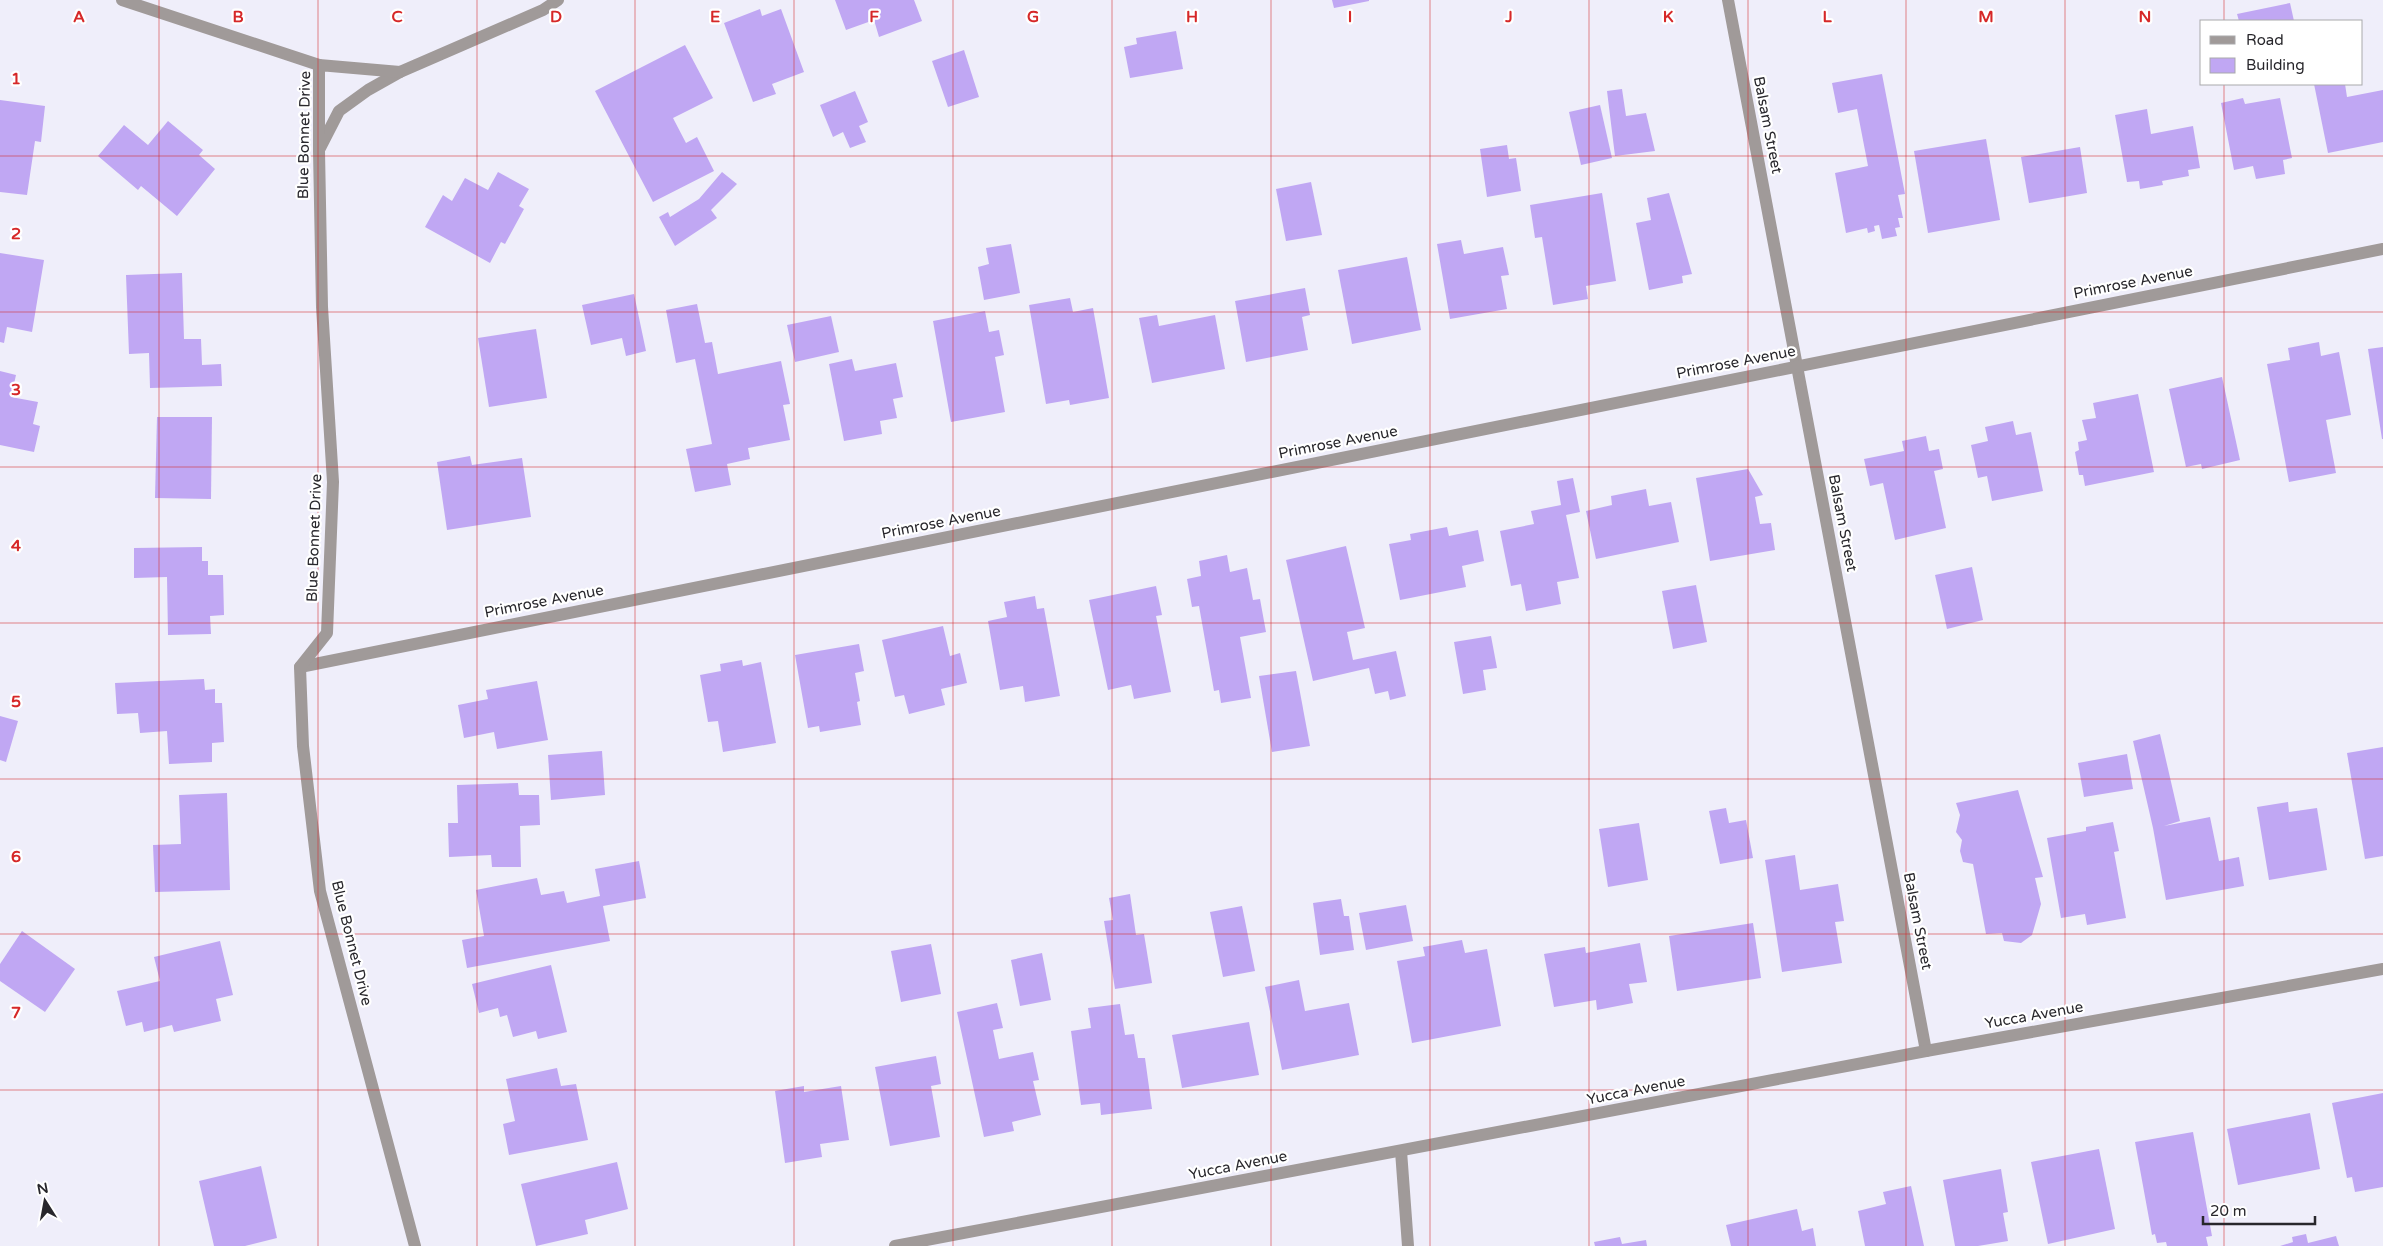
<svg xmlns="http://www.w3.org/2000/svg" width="2383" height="1246" viewBox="0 0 2383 1246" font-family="'Varela Round',sans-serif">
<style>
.building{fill:#c0a7f3}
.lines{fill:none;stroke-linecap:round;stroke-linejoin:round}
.minor{stroke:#a09a99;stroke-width:12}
.tertiary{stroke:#a09a99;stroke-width:12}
.grid{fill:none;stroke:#d62828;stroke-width:1;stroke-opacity:0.55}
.labels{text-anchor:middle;stroke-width:4.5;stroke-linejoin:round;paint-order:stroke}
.street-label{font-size:15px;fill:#28272c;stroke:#fff}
.grid-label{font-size:16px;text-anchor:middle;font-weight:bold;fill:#d62828;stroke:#fff;stroke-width:4.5;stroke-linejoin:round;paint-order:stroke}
</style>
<rect width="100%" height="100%" fill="#efeefa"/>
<g class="building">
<path d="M835,0H914L922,21L879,37L874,20L846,30Z"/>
<path d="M1332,0H1369V1L1334,8Z"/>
<path d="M2290,3L2294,21H2239L2237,14Z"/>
<path d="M760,9L762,16L781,9L804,72L772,84L776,94L753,102L724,23Z"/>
<path d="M1176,31L1183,69L1130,78L1124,47L1137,44L1136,38Z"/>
<path d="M685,45L713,98L673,118L686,143L697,137L714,171L653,202L595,91Z"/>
<path d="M964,50L979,97L948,107L932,61Z"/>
<path d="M1882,74L1905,194L1898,195L1903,218H1898L1900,227L1895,228L1897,236L1882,239L1879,225L1874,226L1875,231L1868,233L1867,228L1846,233L1835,173L1868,166L1857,109L1838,113L1832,83Z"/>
<path d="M2314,84H2345L2347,97L2383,90V142L2328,153Z"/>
<path d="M1622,89L1626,116L1646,113L1655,151L1615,156L1607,91Z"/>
<path d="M855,91L868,122L859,126L866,142L850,148L843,132L833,137L820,105Z"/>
<path d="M2243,98L2245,104L2280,98L2292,158L2283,160L2285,174L2256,179L2253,166L2234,170L2221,103Z"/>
<path d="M0,100L45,106L41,142L35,141L27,195L0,192Z"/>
<path d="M1600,105L1612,158L1581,165L1569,112Z"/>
<path d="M2147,109L2151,134L2193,126L2200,168L2188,170L2189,176L2162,181L2163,185L2140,189L2139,181L2127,182L2115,115Z"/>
<path d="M168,121L203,150L199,155L215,169L177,216L141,186L138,190L98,156L124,125L148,145Z"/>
<path d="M1986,139L2000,220L1928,233L1914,151Z"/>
<path d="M1507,145L1509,159L1516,158L1521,191L1487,197L1480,149Z"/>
<path d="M2080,147L2087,193L2029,203L2021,157Z"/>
<path d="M498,172L529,189L519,206L524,209L505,244L501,242L490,263L425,227L443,195L452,201L465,178L488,190Z"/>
<path d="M722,172L737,184L711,210L717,218L675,246L659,217L668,212L670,217L699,199Z"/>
<path d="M1311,182L1322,235L1286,241L1276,189Z"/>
<path d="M1602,193L1616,281L1586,286L1588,299L1553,305L1542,237L1535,238L1530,205Z"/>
<path d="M1669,193L1692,274L1682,276L1683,283L1649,290L1636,223L1651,220L1647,198Z"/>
<path d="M1461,240L1464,254L1503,247L1509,275L1501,276L1507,309L1450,319L1437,244Z"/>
<path d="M1011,244L1020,293L984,300L978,267L989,264L986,248Z"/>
<path d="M0,253L44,260L32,332L7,327L4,343L0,342Z"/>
<path d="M1407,257L1421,330L1352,344L1338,270Z"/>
<path d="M182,273L184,339H201L202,365L221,364L222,386L150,388L149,353L129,354L126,275Z"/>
<path d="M1305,288L1310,315L1302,317L1308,350L1246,362L1235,301Z"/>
<path d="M634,294L646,351L626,356L622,338L591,345L582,305Z"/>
<path d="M1070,298L1073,312L1093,308L1109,398L1070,405L1069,400L1046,404L1029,305Z"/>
<path d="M697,304L705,343L712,342L718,374L781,361L790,404L783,405L790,440L748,448L750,459L727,464L731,485L695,492L686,449L712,444L695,359L676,363L666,310Z"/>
<path d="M985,311L989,332L999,330L1004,355L995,357L1005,412L951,422L933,321Z"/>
<path d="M1157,315L1159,326L1215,315L1225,369L1152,383L1139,318Z"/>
<path d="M831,316L839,352L795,362L787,325Z"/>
<path d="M536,329L547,398L489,407L478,338Z"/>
<path d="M2319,342L2321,356L2339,352L2351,415L2326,420L2336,473L2289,482L2267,364L2290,360L2288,348Z"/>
<path d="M2383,347V439H2382L2368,349Z"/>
<path d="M852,359L855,371L896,363L903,397L893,399L897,418L880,421L882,434L844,441L829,364Z"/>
<path d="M0,371L16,375L11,397L38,402L33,424L40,426L34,452L0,445Z"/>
<path d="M2222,377L2240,460L2202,469L2201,464L2186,467L2169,389Z"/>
<path d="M2138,394L2154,472L2085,486L2083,475H2079L2075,452L2079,450L2078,442L2087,440L2082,420L2096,418L2093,403Z"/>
<path d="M157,417H212L211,499L155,498Z"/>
<path d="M2013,421L2016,435L2031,432L2043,491L1992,501L1987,476L1978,478L1971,445L1988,441L1985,427Z"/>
<path d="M1926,436L1929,451L1939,449L1943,469L1934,471L1946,528L1895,540L1883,483L1870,486L1864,459L1904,451L1902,441Z"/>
<path d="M470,456L472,465L522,458L531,517L447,530L437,462Z"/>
<path d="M1748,469L1763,495L1755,497L1760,524L1771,523L1775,550L1710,561L1696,478Z"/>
<path d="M1573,478L1580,512L1566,515L1579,578L1557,582L1561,604L1526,611L1521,584L1511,586L1500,531L1534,524L1531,511L1561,505L1557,481Z"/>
<path d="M1646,489L1649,506L1671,502L1679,542L1596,559L1586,511L1612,505L1611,496Z"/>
<path d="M1447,527L1449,536L1478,530L1484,561L1462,566L1466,587L1400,600L1389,544L1411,540L1410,534Z"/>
<path d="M1346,546L1365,628L1347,632L1353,660L1396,651L1406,696L1390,700L1388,691L1375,694L1369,668L1313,681L1286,560Z"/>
<path d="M202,547V561H208V575H223L224,615L210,616L211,634L168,635L167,577L134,578V548Z"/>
<path d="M1227,555L1230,572L1247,568L1253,600L1260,599L1266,632L1240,637L1251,698L1221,703L1219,690L1214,691L1199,606L1192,607L1187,579L1201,576L1199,561Z"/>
<path d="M1972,567L1983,620L1947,629L1935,575Z"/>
<path d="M1696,585L1707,642L1673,649L1662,591Z"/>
<path d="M1156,586L1162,615L1156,616L1171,692L1134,699L1131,685L1108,690L1089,600Z"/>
<path d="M1035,596L1037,609L1044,608L1060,696L1025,702L1023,686L1000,690L988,621L1007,617L1004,602Z"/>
<path d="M943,626L950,656L960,653L967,683L941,689L945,705L909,714L904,695L895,697L882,640Z"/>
<path d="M1491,636L1497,668L1483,670L1486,690L1463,694L1454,642Z"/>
<path d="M859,644L864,671L855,673L860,701L857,702L861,725L820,732L819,726L808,728L795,655Z"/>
<path d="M742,660L743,666L761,662L776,743L723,752L718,721L708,722L700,675L721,671L720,664Z"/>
<path d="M1296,671L1310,746L1272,752L1259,676Z"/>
<path d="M204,679L205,690L215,689V703H222L224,742L212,743V762L169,764L167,731L140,733L138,713L117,714L115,683Z"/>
<path d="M537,681L548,740L497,749L494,732L464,738L458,705L488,699L486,690Z"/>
<path d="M0,716L18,721L6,762L0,760Z"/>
<path d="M2160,734L2180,821L2164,826L2210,817L2219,861L2239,857L2244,886L2166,900L2153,828L2133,741Z"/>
<path d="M2383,747V856L2365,859L2347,753Z"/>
<path d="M602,751L605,795L551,800L548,755Z"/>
<path d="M2127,754L2133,789L2084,797L2078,763Z"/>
<path d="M518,783L519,795H539L540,825L520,826L521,867H492L491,855L449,857L448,823H458L457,785Z"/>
<path d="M2018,790L2043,877L2035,878L2041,904L2032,935L2021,943L2004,941L2002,933L1986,934L1973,864L1963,862L1960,851L1962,840L1956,832L1960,815L1956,803Z"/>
<path d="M227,793L230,890L155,892L153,845L181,844L179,795Z"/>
<path d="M2288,802L2289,812L2317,808L2327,870L2269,880L2257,807Z"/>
<path d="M1726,808L1729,823L1746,820L1753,858L1720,864L1709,811Z"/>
<path d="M2113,822L2119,851L2114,852L2126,918L2087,925L2085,914L2061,918L2047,838L2086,831V827Z"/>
<path d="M1639,823L1648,880L1608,887L1599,829Z"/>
<path d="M1795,855L1800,890L1838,884L1844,921L1835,922L1842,963L1782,972L1765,860Z"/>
<path d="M639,861L646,898L603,906L610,941L467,968L462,940L484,936L476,890L537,878L541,895L564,891L567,903L600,896L595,869Z"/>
<path d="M1130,894L1136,935L1144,934L1152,983L1115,989L1104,921L1113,920L1109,898Z"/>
<path d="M1341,899L1344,916H1349L1354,950L1320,955L1313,903Z"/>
<path d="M1406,905L1413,941L1366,950L1359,913Z"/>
<path d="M1242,906L1255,971L1223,977L1210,912Z"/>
<path d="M1753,923L1761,978L1677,991L1669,936Z"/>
<path d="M22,931L75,969L45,1012L0,981V964Z"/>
<path d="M1462,940L1465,953L1487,949L1501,1026L1412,1043L1397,961L1425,956L1423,947Z"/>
<path d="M220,941L233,995L216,999L221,1021L174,1032L172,1025L144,1032L142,1022L126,1026L117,991L160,981L154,957Z"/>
<path d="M1640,943L1647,982L1629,984L1633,1003L1597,1010L1596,1000L1554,1007L1544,954L1585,947L1586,953Z"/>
<path d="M931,944L941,994L901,1002L891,951Z"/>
<path d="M1042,953L1051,1000L1020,1006L1011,960Z"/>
<path d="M551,965L567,1032L538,1039L536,1031L513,1037L507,1015L500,1017L498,1008L479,1013L472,984Z"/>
<path d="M1299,980L1305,1011L1349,1003L1359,1055L1282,1070L1265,987Z"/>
<path d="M997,1003L1003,1028L993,1030L999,1059L1033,1052L1039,1080L1033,1081L1041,1115L1012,1122L1014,1131L984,1137L957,1012Z"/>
<path d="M1120,1004L1125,1035L1134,1034L1138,1058H1145L1152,1109L1101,1115L1100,1103L1081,1105L1071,1031L1091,1028L1088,1008Z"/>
<path d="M1249,1022L1259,1075L1182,1088L1172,1035Z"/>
<path d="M936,1056L941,1084L931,1086L940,1137L890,1146L875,1067Z"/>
<path d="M557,1068L561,1086L576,1084L588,1140L509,1155L503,1124L515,1121L506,1079Z"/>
<path d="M804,1086V1092L841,1086L849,1140L820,1144L822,1157L785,1163L775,1091Z"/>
<path d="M2383,1093V1187L2355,1192L2352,1177L2347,1178L2332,1103Z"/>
<path d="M2310,1113L2320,1169L2238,1185L2227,1129Z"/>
<path d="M2193,1132L2212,1236L2206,1237L2208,1246H2167L2166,1242L2157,1243L2155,1234L2152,1235L2135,1142Z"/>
<path d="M2099,1149L2115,1229L2048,1244L2031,1162Z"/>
<path d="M617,1162L628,1209L585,1220L588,1234L536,1246L521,1184Z"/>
<path d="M261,1166L277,1238L245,1246H214L199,1181Z"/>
<path d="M2001,1169L2008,1212L2003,1213L2008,1241L1978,1246H1955L1943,1180Z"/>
<path d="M1911,1186L1924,1246H1865L1858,1211L1886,1204L1883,1192Z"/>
<path d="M1797,1209L1802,1231L1813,1228L1816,1246H1731L1726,1225Z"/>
<path d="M2306,1234L2308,1243L2336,1236L2339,1246H2280L2293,1242L2292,1237Z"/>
<path d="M1620,1237L1622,1244L1646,1240L1647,1246H1595L1594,1242Z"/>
</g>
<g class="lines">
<g class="minor">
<path d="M122,0L319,65"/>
<path d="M1728,0L1926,1051"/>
<path d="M320,148L339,111L368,90L400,72"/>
<path d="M300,667L2383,249"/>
<path d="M1401,1151L1408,1246"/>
<path d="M415,1246L320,891L303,746L300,667L327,633L333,482L322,307L319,151V65L400,72L543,10L558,0"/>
</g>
<path class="tertiary" d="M895,1246L1926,1051L2383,969"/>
</g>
<path class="grid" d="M159,0V1246M318,0V1246M477,0V1246M635,0V1246M794,0V1246M953,0V1246M1112,0V1246M1271,0V1246M1430,0V1246M1589,0V1246M1748,0V1246M1906,0V1246M2065,0V1246M2224,0V21M2224,84V1246M0,156H2383M0,312H2383M0,467H2383M0,623H2383M0,779H2383M0,934H2383M0,1090H2383"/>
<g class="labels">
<g class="street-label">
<text transform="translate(1768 125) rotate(79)" y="5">Balsam Street</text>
<text transform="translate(304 135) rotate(-89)" y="5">Blue Bonnet Drive</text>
<text transform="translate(2133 282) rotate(-11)" y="5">Primrose Avenue</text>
<text transform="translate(1736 362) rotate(-11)" y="5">Primrose Avenue</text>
<text transform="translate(1338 442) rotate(-11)" y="5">Primrose Avenue</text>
<text transform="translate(941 522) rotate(-11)" y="5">Primrose Avenue</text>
<text transform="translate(1843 523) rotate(79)" y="5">Balsam Street</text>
<text transform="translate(314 538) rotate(-88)" y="5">Blue Bonnet Drive</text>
<text transform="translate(544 601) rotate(-11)" y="5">Primrose Avenue</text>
<text transform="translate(1918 921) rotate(79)" y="5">Balsam Street</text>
<text transform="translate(352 943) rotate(76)" y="5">Blue Bonnet Drive</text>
<text transform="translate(2034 1015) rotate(-10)" y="5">Yucca Avenue</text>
<text transform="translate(1636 1090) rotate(-11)" y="5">Yucca Avenue</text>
<text transform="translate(1238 1165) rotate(-11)" y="5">Yucca Avenue</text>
</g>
</g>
<g class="grid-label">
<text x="79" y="22">A</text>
<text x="238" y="22">B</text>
<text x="397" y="22">C</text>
<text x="556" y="22">D</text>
<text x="715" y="22">E</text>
<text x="874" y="22">F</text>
<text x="1033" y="22">G</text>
<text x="1192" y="22">H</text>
<text x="1350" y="22">I</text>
<text x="1509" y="22">J</text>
<text x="1668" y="22">K</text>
<text x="1827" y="22">L</text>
<text x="1986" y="22">M</text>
<text x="2145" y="22">N</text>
<text x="16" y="84">1</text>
<text x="16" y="239">2</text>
<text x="16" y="395">3</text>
<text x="16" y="551">4</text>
<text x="16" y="707">5</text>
<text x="16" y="862">6</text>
<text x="16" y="1018">7</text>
</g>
<rect x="2200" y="20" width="162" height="65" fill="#ffffff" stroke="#a9a9ab"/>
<rect x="2210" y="36" width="25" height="8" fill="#a09a99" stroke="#a9a9ab"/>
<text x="2246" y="45" font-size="15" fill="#28272c">Road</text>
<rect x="2210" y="58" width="25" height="15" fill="#c0a7f3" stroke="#a9a9ab"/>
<text x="2246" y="70" font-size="15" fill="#28272c">Building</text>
<g transform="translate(45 1201) rotate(349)" stroke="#ffffff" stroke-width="4" paint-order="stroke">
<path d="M0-4L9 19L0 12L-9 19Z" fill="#28272c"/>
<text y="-8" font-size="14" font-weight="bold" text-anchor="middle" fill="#28272c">N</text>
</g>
<path d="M2203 1216v8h112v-8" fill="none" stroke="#28272c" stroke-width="2.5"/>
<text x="2210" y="1216" font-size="15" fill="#28272c" stroke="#ffffff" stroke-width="4" paint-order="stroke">20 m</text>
</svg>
